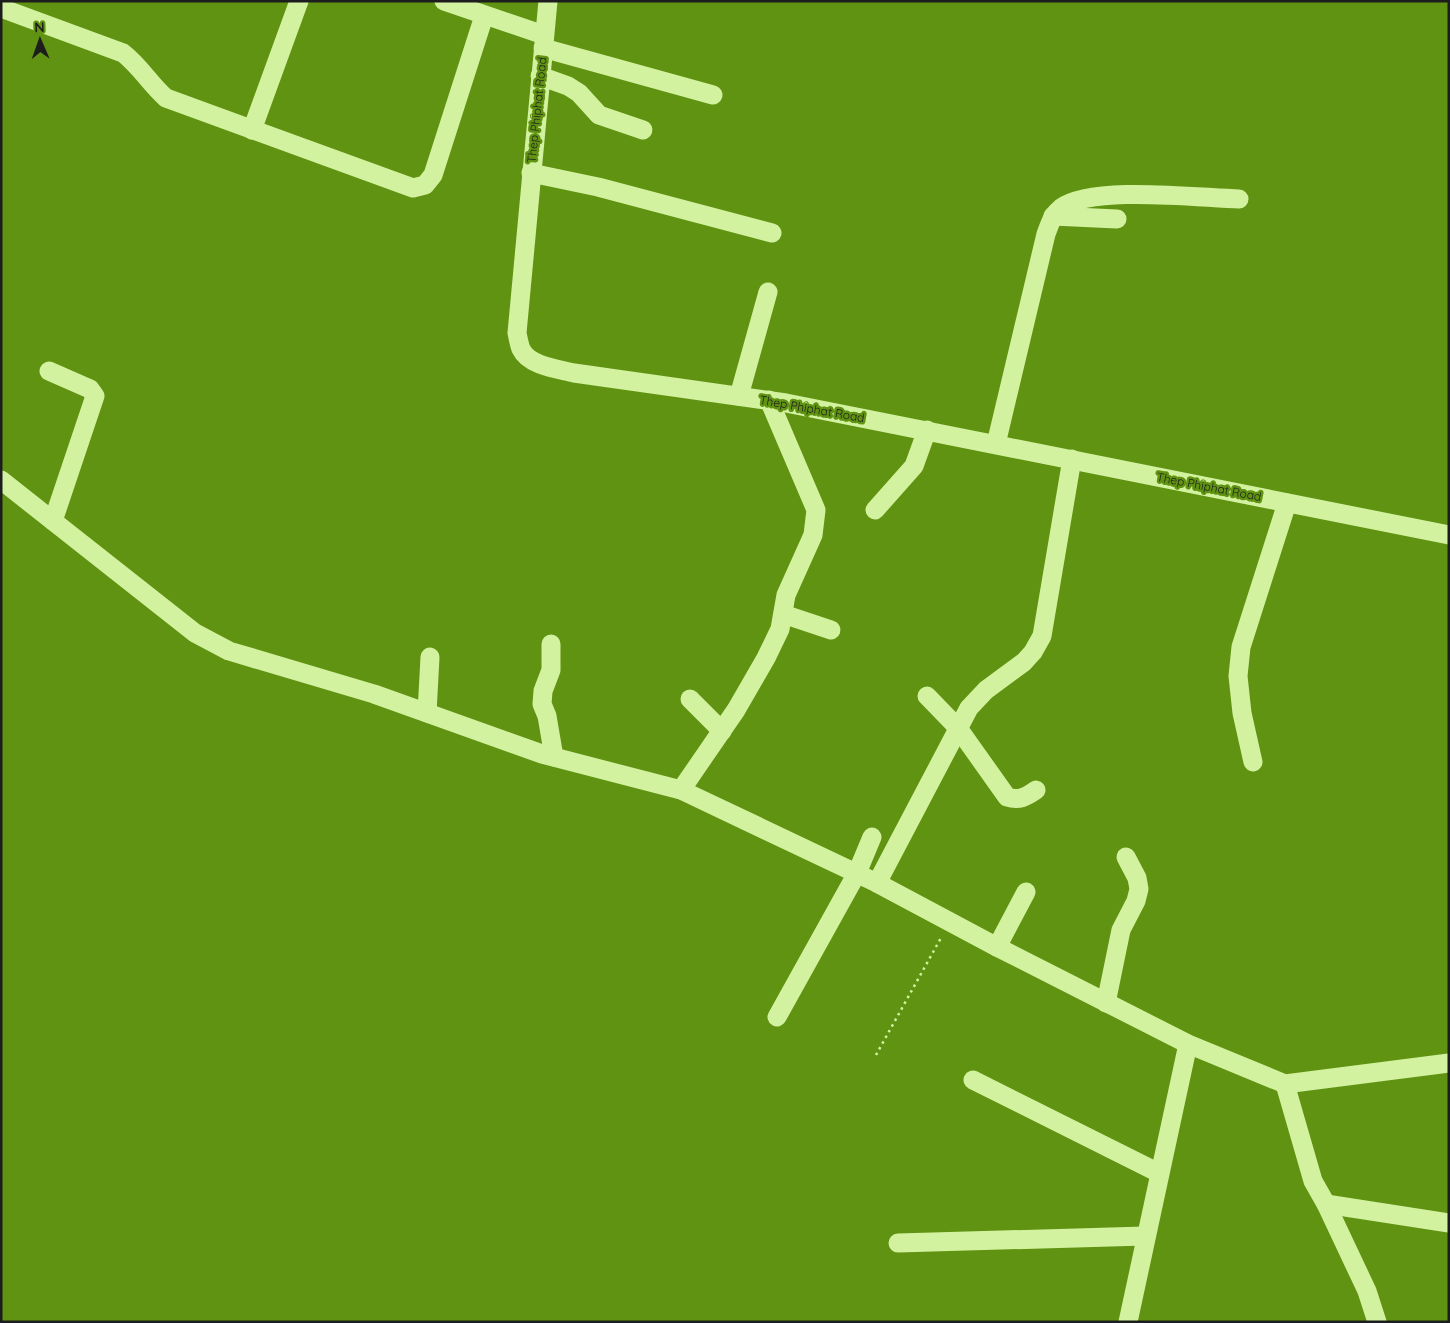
<svg xmlns="http://www.w3.org/2000/svg" width="1450" height="1323" viewBox="0 0 1450 1323" font-family="Quicksand,sans-serif">
<style>
.lines{fill:none;stroke-linecap:round;stroke-linejoin:round}
.path{stroke:#d3f2a0;stroke-width:2.5;stroke-dasharray:2.5 4;stroke-linecap:butt}
.minor{stroke:#d3f2a0;stroke-width:19}
.labels{text-anchor:middle;stroke-width:5;stroke-linejoin:round;paint-order:stroke}
.street-label{font-size:12px;fill:#1d1d1d;stroke:#609312}
</style>
<rect width="100%" height="100%" fill="#609312"/>
<g class="lines">
<path class="path" d="M876,1055L942,936"/>
<g class="minor">
<path d="M444,1L544,35"/>
<path d="M548,1L517,333C518,337 519,344 521,349C529,366 558,369 574,373L786,403L1449,535"/>
<path d="M1,8L123,53C140,66 150,84 166,98L413,188L425,185L433,175L484,16"/>
<path d="M543,48L713,95"/>
<path d="M540,76L568,86L579,93L599,115L643,130"/>
<path d="M252,130L299,1"/>
<path d="M531,173L598,187L772,233"/>
<path d="M1053,216L1117,219"/>
<path d="M49,371L90,389L95,396L53,521"/>
<path d="M739,396L768,292"/>
<path d="M996,444L1046,234C1050,224 1052,215 1061,208C1092,185 1199,198 1239,199"/>
<path d="M1,480L195,633L229,651L374,694L542,754L681,790L877,883L997,947L1188,1044L1285,1084L1449,1063"/>
<path d="M875,510L914,466L927,430"/>
<path d="M783,614L831,630"/>
<path d="M551,644V670L543,691L542,704L547,716L554,757"/>
<path d="M927,696L958,728L1007,797C1019,801 1026,797 1036,790"/>
<path d="M690,699L722,731"/>
<path d="M427,713L430,657"/>
<path d="M1253,762L1242,713L1238,676L1241,647L1287,503"/>
<path d="M681,790L736,710L766,658L780,629L786,595L813,535L816,510L769,400"/>
<path d="M877,883L969,708L986,690L1024,662L1033,652L1042,636L1072,459"/>
<path d="M997,947L1026,892"/>
<path d="M1106,1003L1121,930L1136,901L1139,889L1137,878L1126,857"/>
<path d="M777,1017L857,873L872,837"/>
<path d="M973,1080L1159,1173"/>
<path d="M1285,1084L1313,1181L1326,1204L1367,1291L1377,1322"/>
<path d="M1326,1204L1449,1223"/>
<path d="M898,1243L1145,1236"/>
<path d="M1128,1322L1188,1044"/>
</g>
</g>
<g class="labels">
<g class="street-label">
<text transform="translate(537 110) rotate(-84)" y="4">Thep Phiphat Road</text>
<text transform="translate(812 409) rotate(10)" y="4">Thep Phiphat Road</text>
<text transform="translate(1209 487) rotate(11)" y="4">Thep Phiphat Road</text>
</g>
</g>
<rect width="1450" height="1323" fill="none" stroke="#1d1d1d" stroke-width="5"/>
<g transform="translate(40 40) rotate(358)" stroke="#609312" stroke-width="4" paint-order="stroke">
<path d="M0-4L9 19L0 12L-9 19Z" fill="#1d1d1d"/>
<text y="-8" font-size="14" font-weight="bold" text-anchor="middle" fill="#1d1d1d">N</text>
</g>
</svg>
